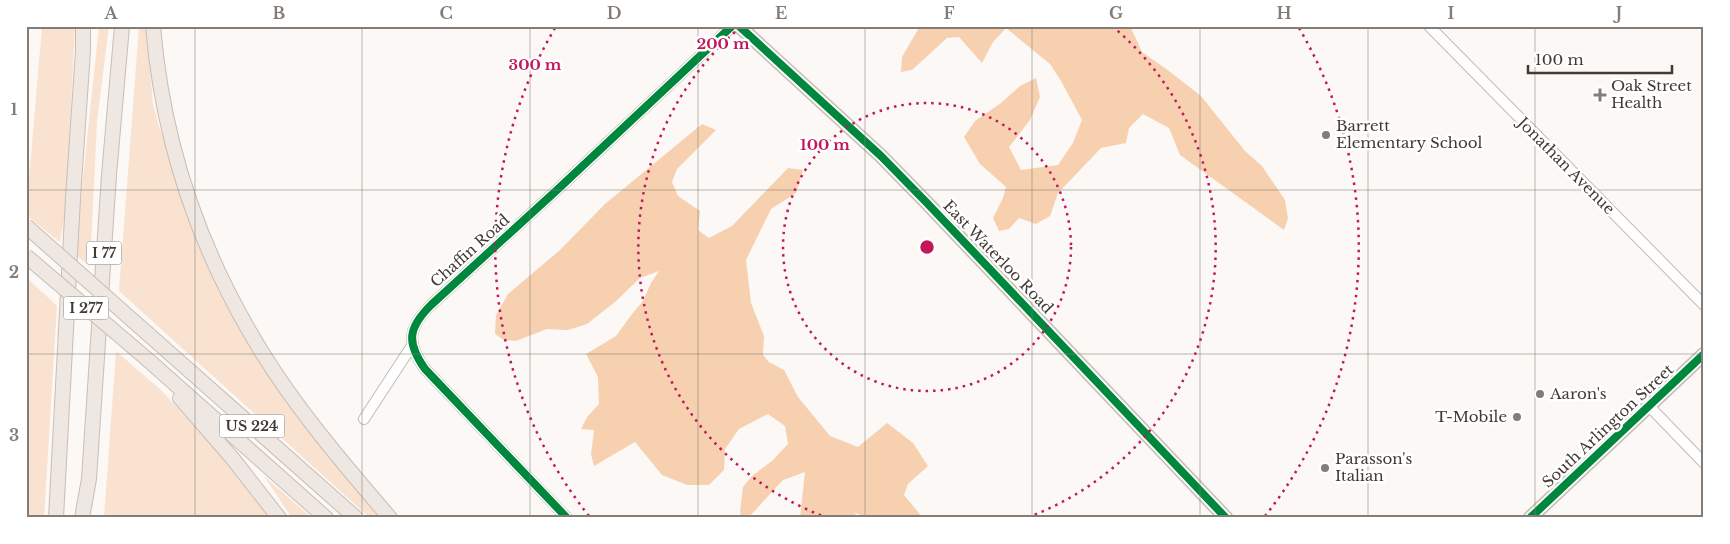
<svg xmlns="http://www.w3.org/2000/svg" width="1730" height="544" viewBox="0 0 1730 544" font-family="'Libre Baskerville',serif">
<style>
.green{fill:#f9e3d0}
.forest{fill:#f7d0b0}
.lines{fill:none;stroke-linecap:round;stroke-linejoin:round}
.minor-casing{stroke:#c2bcb7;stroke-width:12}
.major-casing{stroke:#c8beb6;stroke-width:15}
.highway-casing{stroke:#c8beb6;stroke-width:16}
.minor{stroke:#fefefe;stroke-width:10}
.major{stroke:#f6f0ec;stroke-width:12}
.highway{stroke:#efe7e1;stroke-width:14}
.highway-bridge-casing{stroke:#c8beb6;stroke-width:16;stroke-linecap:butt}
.highway-bridge{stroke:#efe7e1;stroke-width:14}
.cycleway-casing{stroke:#fff;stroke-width:11}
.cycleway{stroke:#00873e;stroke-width:8}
.grid{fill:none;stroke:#837c77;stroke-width:1;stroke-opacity:0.55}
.ring{fill:none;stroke:#c2185b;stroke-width:2.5;stroke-dasharray:2.5 5}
.poi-dot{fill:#837c77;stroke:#fff;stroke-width:2}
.labels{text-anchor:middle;stroke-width:5;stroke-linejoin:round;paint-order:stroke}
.shield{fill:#fff;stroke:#7b7570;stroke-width:1}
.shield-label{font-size:14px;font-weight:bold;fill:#433a32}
.poi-label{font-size:15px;fill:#433a32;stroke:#fff;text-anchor:start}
.street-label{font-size:15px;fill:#433a32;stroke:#fff}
.centre{fill:#c2185b;stroke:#fff;stroke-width:2.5}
.ring-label{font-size:15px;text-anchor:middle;font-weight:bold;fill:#c2185b;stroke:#fff;stroke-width:5;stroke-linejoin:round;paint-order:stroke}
.neatline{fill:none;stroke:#837c77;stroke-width:2}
.grid-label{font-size:16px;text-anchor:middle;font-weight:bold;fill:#837c77}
</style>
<rect width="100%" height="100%" fill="#fbf8f6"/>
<g class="green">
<path d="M42,26H75L66,208L60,242L26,215Z"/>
<path d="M99,26H109L97,121L90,267L75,254Z"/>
<path d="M139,26H146L153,104L158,123L209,264L251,346L385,518H370L119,291Z"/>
<path d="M26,277L57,306L44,518H26Z"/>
<path d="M116,351L162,391L235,472L270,518H104Z"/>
<path d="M264,476L312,518H292Z"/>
</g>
<g class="forest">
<path d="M920,26H1130L1142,52L1169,71L1201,96L1245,151L1262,166L1285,200L1288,218L1284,230L1180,155L1169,128L1143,114L1129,128L1126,143L1101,148L1058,193L1050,216L1036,224L1019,218L1009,229L999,231L993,218L1003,198L1006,187L980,164L964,137L975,121L1001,103L1020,86L1036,78L1040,97L1030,120L1009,147L1021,170L1058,165L1073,143L1082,120L1061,81L1050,64L1006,28L993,42L982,63L959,37L947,38L912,70L901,72L902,57Z"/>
<path d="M702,124L716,130L677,169L672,182L678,196L700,211L698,230L709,238L732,226L788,168L803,170L796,193L771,209L746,260L751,303L764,336L763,355L769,362L784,370L798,397L830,436L858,447L887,423L913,443L928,466L908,484L904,495L923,518H869L855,513L857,518H800L805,472L783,480L748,518H742L740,512L743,487L752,476L773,460L788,444L785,426L768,414L739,429L725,449L724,470L709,485H687L662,475L635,442L594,466L591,454L594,430L581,429L587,417L599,404L598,377L586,354L616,336L632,314L643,301L651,283L659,271L640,278L615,302L587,324L568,330L547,329L516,341L504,340L495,334L496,315L508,294L560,250L605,204Z"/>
</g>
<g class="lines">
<g class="minor-casing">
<g id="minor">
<path d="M1429,26L1704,305"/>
<path d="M1649,406L1704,463"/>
<path d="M364,419L413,344"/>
<path d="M567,518L425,369C406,342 408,328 431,305L557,190L732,26"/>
</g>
</g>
<g class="major-casing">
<g id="major">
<path d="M739,26L881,156L927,203L1226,518"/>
<path d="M1530,518L1704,354"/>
</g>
</g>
<g class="highway-casing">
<g id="highway">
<path d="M153,26C162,135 196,240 251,334C289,400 340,460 390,518"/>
<path d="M148,334L356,518"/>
<path d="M147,359L326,518"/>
<path d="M180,398L233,459L279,518"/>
<path d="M56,518L73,198L83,51V26"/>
<path d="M82,518L89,479L109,175L122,26"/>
</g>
</g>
<use href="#minor" class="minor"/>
<use href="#major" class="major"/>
<use href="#highway" class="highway"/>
<g class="highway-bridge-casing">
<g id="highway-bridge">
<path d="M26,226L148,334"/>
<path d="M26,256L147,359"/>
</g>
</g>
<use href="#highway-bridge" class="highway-bridge"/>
<g class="cycleway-casing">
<g id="cycleway">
<path d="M739,26L881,156L927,203L1226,518"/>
<path d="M567,518L425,369C406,342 408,328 431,305L557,190L732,26"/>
<path d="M1530,518L1704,354"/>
</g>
</g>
<use href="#cycleway" class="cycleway"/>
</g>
<path class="grid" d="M195,26V518M362,26V518M530,26V518M698,26V518M865,26V518M1032,26V518M1200,26V518M1368,26V518M1535,26V518M26,190H1704M26,354H1704"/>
<g class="ring">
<circle cx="927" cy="247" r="144"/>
<path d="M828 518A288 288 0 0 1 742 26M1112 26A288 288 0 0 1 1026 518"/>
<path d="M589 516A432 432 0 0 1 555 28M1299 28A432 432 0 0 1 1265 516"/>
</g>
<g class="poi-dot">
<path d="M1597.5 87.5h5v5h5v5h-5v5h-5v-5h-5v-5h5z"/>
<circle cx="1326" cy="135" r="5"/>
<circle cx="1540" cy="394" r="5"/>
<circle cx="1517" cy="417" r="5"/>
<circle cx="1325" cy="468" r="5"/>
</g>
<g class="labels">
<g class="shield">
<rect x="86.5" y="241.5" width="35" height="23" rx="4"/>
<rect x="63.5" y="296.5" width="45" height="23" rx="4"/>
<rect x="219.5" y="414.5" width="65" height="23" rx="4"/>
</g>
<g class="shield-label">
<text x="104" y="258">I 77</text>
<text x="86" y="313">I 277</text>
<text x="252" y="431">US 224</text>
</g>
<g class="poi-label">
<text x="1611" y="91">Oak Street<tspan x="1611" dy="17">Health</tspan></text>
<text x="1336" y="131">Barrett<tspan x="1336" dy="17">Elementary School</tspan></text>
<text x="1550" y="399">Aaron's</text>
<text x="1507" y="422" text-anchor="end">T-Mobile</text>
<text x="1335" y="464">Parasson's<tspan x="1335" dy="17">Italian</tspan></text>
</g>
<g class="street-label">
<text transform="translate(1566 166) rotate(45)" y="5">Jonathan Avenue</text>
<text transform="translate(470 251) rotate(-42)" y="5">Chaffin Road</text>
<text transform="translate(998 257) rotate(46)" y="5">East Waterloo Road</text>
<text transform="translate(1608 426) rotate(-43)" y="5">South Arlington Street</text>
</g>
</g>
<circle cx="927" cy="247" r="8" class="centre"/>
<g class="ring-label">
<text x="723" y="49">200 m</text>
<text x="535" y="70">300 m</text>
<text x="825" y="150">100 m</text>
</g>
<rect width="1730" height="544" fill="none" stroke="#ffffff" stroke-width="55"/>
<path d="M1528 65v8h144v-8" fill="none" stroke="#433a32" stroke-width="2.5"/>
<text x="1535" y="65" font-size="15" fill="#433a32" stroke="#ffffff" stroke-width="4" paint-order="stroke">100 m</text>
<rect x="28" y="28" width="1674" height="488" class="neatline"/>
<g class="grid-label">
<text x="111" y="19">A</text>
<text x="279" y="19">B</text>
<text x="446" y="19">C</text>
<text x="614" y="19">D</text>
<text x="781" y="19">E</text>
<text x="949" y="19">F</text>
<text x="1116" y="19">G</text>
<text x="1284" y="19">H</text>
<text x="1451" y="19">I</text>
<text x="1619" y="19">J</text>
<text x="14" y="115">1</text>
<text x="14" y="278">2</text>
<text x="14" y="441">3</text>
</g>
</svg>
